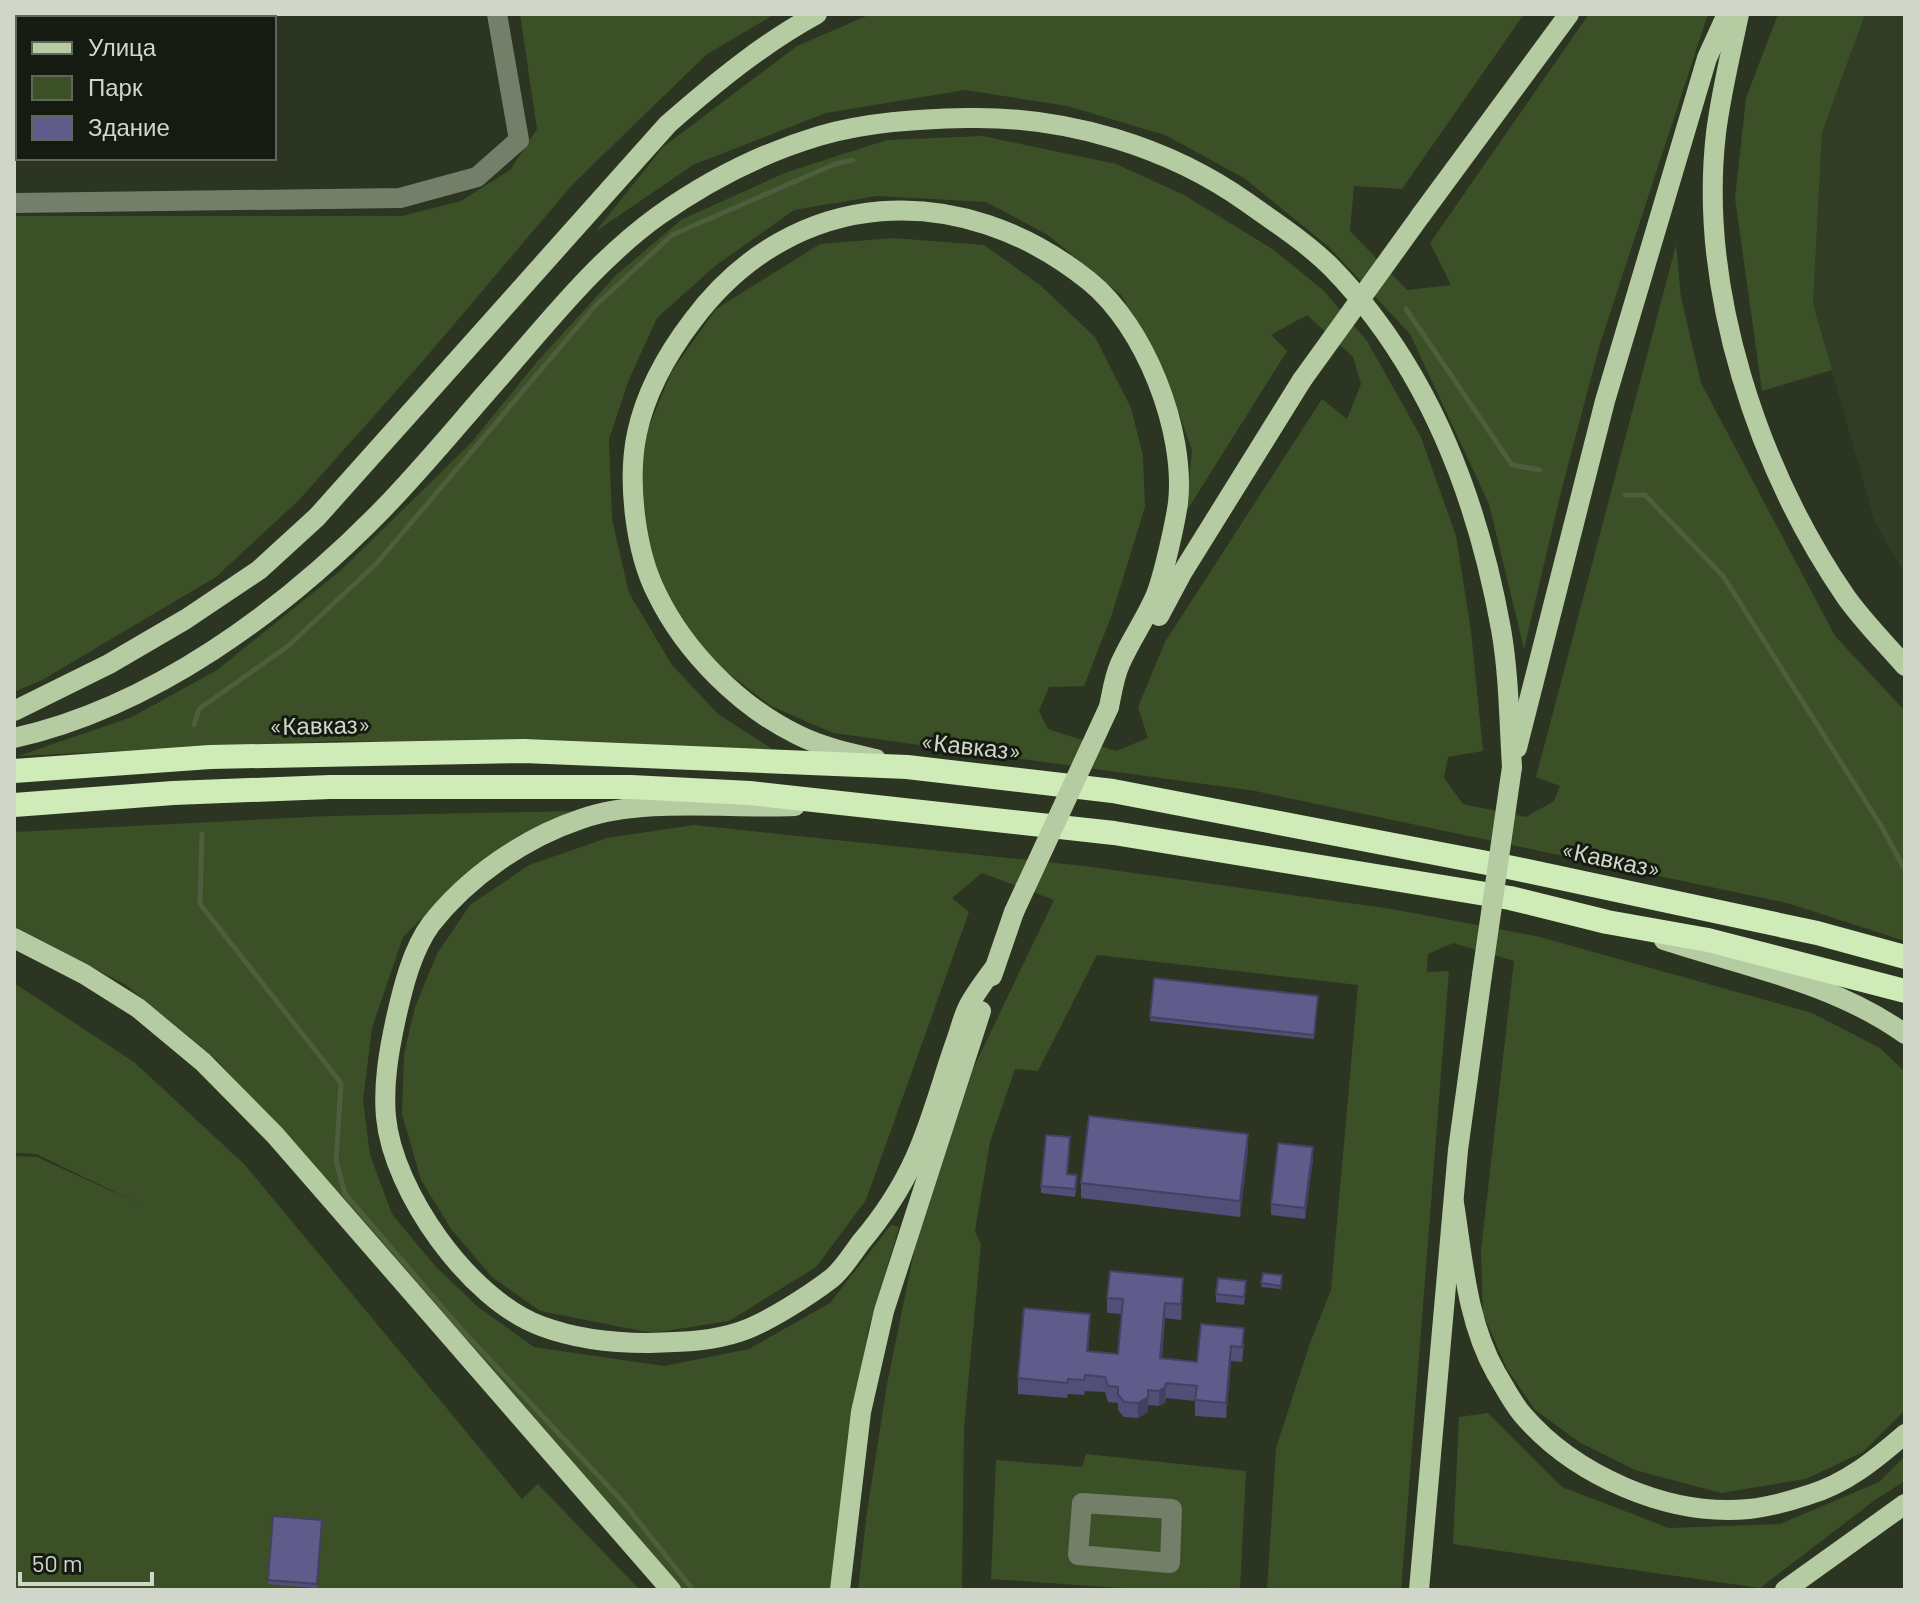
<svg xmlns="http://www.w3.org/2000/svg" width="1919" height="1604" viewBox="0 0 1919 1604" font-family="Barlow,sans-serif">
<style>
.built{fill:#313e25}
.green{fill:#3b5026}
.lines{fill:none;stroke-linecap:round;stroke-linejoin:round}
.stream{stroke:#4d5d3d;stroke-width:5}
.minor{stroke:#747f6a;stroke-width:20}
.major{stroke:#b5cca2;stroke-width:20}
.highway{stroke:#cfebb7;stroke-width:24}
.major-bridge{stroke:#b5cca2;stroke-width:20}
.wall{fill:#534e77}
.shaded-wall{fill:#434061}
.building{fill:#605b8a;stroke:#434061;stroke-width:2}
.labels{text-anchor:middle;stroke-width:6;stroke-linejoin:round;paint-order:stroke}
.street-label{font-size:24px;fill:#d0d6ca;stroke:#161b12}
</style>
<rect width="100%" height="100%" fill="#2b3522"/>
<path class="built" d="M1865,14H1905V574L1875,523L1813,304L1822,133Z"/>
<g class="green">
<path d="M520,14H775L706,55L572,185L422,362L299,500L216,577L42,680L14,692V216H402L461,201L510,170L537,129Z"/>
<path d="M871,14H1524L1402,189L1354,186L1350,231L1407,290L1451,285L1430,243L1589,14H1708L1600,344L1562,488L1524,649L1489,504L1410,334L1329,247L1244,178L1165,135L1067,106L965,90L826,113L693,165L595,232L663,147L797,46Z"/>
<path d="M1778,14H1865L1822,133L1813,304L1832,370L1762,391L1735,198L1746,98Z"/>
<path d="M982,136L1116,164L1184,195L1274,250L1324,291L1367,341L1421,437L1456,536L1471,631L1483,751L1448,757L1444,778L1463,804L1526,817L1554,801L1560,786L1536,777L1676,245L1681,297L1701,383L1835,636L1905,711V941L1787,903L1255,791L833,733L771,706L703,654L664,595L642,521V443L672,371L716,309L820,244L893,238L984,245L1040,285L1095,337L1131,408L1143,456L1145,507L1111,617L1084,686L1049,687L1039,711L1048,729L1116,751L1148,738L1138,707L1165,642L1322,399L1347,419L1361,384L1353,357L1307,315L1271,335L1287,351L1186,512L1192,450L1167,380L1122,296L1048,235L986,202L877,196L794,210L715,266L657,318L630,377L609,439L612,519L629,593L672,665L718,714L772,749L338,741L18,756L132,717L217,670L340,571L471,443L536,363L616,275L681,220L787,172L887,140Z"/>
<path d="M576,811L523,833L464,876L403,937L372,1028L363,1100L370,1155L392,1214L435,1266L478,1307L534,1347L664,1366L749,1349L830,1303L891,1225L899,1227L868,1331L830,1590H678L217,1060L126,985L14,926V832L329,816Z"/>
<path d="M694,825L1084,866L1392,909L1536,936L1812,1013L1880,1048L1905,1072V1410L1863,1452L1806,1479L1721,1493L1635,1470L1579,1442L1535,1410L1507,1369L1483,1314L1481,1250L1514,961L1453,943L1428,954L1427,972L1449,971L1401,1590H1267L1276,1448L1310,1343L1331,1290L1358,985L1097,955L1038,1071L1015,1069L990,1142L975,1231L981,1244L964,1429L962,1590H858L866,1519L887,1384L915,1247L973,1069L1054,900L982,873L952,898L969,912L866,1200L816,1267L729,1321L652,1333L540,1311L492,1277L451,1229L421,1180L402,1114L404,1054L415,1007L437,954L470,905L529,865L607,838Z"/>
<path d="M14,983L134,1062L245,1165L522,1499L538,1484L640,1590H14V1156L37,1157L142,1205L36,1154L14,1153Z"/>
<path d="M1488,1413L1562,1487L1669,1528L1780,1524L1879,1482L1905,1456V1481L1875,1500L1760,1588L1453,1544L1459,1417Z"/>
<path d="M1086,1454L1246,1471L1240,1590H1150L991,1579L996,1460L1082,1467Z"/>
</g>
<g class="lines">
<g class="stream">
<path d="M1406,309L1512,465L1540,470"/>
<path d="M1625,495H1645L1723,576L1880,824L1905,870"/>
<path d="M194,725L199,709L288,646L377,563L596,305L672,235L835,164L853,160"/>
<path d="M202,834L200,904L341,1083L336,1161L345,1194L460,1328L623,1502L693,1590"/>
</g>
<g class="minor">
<path d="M14,203L400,198L477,177L519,140L497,14"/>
<path d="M1082,1503L1172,1509L1170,1563L1078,1555Z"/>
</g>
<g class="major">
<path d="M1739,14C1731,53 1721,93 1716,133C1698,289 1758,469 1846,597C1863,621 1885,643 1905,666"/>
<path d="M1421,215L1569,14"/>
<path d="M1159,616L1182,573L1302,380"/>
<path d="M14,711L109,664L186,619L259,570L317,517L668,124C715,83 762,44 817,14"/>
<path d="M14,738C153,707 283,611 381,511C423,468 461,421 501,376C550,320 597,260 658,216C706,182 762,153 819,136C866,122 918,119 967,118C1065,116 1168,146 1248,203C1276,223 1307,243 1332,268C1427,366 1477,496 1501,629C1509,674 1509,721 1512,767"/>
<path d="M1517,748L1605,401L1707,58L1727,14"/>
<path d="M876,759C850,753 822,747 798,735C740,707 685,652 657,594C635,551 627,480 637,433C646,391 667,354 693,320C794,185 961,178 1089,281C1145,326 1186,431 1178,503C1175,524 1163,578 1155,597C1145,620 1130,641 1120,664C1114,677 1112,693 1109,707"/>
<path d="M795,806C728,809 644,797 581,819C524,838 468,877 431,924C412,950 403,987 396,1018C389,1050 383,1084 386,1117C393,1192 470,1300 541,1326C573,1338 613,1343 647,1343C678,1342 709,1342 739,1332C765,1324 810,1295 832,1278C843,1269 852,1254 861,1242C883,1216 901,1189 915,1158C932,1121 942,1080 956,1041C960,1030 963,1016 969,1005C976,992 986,979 995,967"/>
<path d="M14,938L84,974L138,1008L203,1062L275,1135L671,1590"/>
<path d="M1664,940C1746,967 1834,983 1905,1034"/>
<path d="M992,976L1014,912"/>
<path d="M1454,1203C1463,1260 1467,1322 1496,1373C1504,1386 1512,1402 1522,1414C1574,1475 1668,1517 1749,1509C1768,1507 1790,1501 1808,1495C1846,1484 1876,1459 1905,1434"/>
<path d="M840,1590L861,1412L884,1311L981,1011"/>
<path d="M1419,1590L1458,1150L1482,975"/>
<path d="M1785,1590L1905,1504"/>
</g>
<g class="highway">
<path d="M14,771L210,757L524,751L907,767L1113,791L1513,868L1817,933L1905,957"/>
<path d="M14,805L173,793L330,787H631L750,793L1114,833L1510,898L1607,922L1708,940L1905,991"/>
</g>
<g class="major-bridge">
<path d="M1302,380L1421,215"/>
<path d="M1014,912L1109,707"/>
<path d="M1482,975L1512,767"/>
</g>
</g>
<g class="wall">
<path d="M1154,978L1318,996L1314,1039L1150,1021Z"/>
<path d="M1070,1145L1067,1174L1077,1183L1075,1197L1041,1193V1186Z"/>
<path d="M1248,1149L1240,1217L1081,1198V1183Z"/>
<path d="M1313,1159L1305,1219L1271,1215V1204Z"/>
<path d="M1263,1273L1282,1275L1281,1289L1261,1287Z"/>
<path d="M1246,1289L1244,1305L1216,1302V1294Z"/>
<path d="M1183,1293L1181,1320L1165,1318L1162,1359L1197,1362L1201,1324L1244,1343L1242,1362L1231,1361L1226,1418L1195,1416V1401L1166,1398L1165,1403L1159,1406L1148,1405V1412L1138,1418L1124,1417L1118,1410V1403L1108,1402L1105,1392L1085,1391L1084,1395L1068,1394L1067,1398L1018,1394V1378L1090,1329L1088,1351L1118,1354L1122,1314L1107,1313V1298Z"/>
<path d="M322,1520L317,1588L268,1584V1580Z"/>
</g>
<g class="shaded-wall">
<path d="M1248,1134V1149L1240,1217V1201Z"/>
<path d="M1313,1147V1159L1305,1219V1208Z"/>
<path d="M1183,1278V1293L1181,1320V1304Z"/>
<path d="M1165,1303V1318L1160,1374V1358Z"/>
<path d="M1090,1314V1329L1087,1366V1351Z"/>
<path d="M1231,1346V1361L1226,1418V1403Z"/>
<path d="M1166,1383L1165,1403L1159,1406V1391Z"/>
<path d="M1148,1390V1412L1138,1418V1403Z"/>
</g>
<g class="building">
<path d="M1154,978L1318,996L1314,1035L1150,1017Z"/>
<path d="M1089,1116L1248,1134L1240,1201L1081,1183Z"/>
<path d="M1046,1135L1070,1137L1067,1174L1077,1175L1075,1189L1041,1186Z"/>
<path d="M1278,1143L1313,1147L1305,1208L1271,1204Z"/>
<path d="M1110,1271L1183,1278L1181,1304L1165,1303L1160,1358L1197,1362L1201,1324L1244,1328L1242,1347L1231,1346L1226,1403L1195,1400L1197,1386L1166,1383L1165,1387L1159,1391L1148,1390V1397L1138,1403L1124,1402L1118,1394V1387L1108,1386L1105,1377L1085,1375L1084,1380L1068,1379L1067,1383L1018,1378L1024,1308L1090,1314L1087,1351L1118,1354L1123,1299L1107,1298Z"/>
<path d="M1263,1273L1282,1275L1281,1286L1261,1283Z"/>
<path d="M1218,1278L1246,1281L1244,1297L1216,1294Z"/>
<path d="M273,1516L322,1520L317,1584L268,1580Z"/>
<path d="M1210,1588L1230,1589V1590H1210Z"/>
</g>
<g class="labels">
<g class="street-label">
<text transform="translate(320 726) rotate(-1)" y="8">«Кавказ»</text>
<text transform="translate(971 747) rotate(6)" y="8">«Кавказ»</text>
<text transform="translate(1611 860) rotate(12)" y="8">«Кавказ»</text>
</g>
</g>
<rect width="1919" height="1604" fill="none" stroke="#d0d6ca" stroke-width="32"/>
<rect x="16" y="16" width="260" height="144" fill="#161b12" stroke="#60665c" stroke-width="2"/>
<rect x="32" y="42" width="40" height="12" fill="#b5cca2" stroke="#60665c" stroke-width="2"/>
<text x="88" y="56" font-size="24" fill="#d0d6ca">Улица</text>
<rect x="32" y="76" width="40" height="24" fill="#3b5026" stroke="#60665c" stroke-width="2"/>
<text x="88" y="96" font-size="24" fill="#d0d6ca">Парк</text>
<rect x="32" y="116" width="40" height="24" fill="#605b8a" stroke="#60665c" stroke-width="2"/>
<text x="88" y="136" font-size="24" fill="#d0d6ca">Здание</text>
<path d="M20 1572v12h132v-12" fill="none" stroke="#d0d6ca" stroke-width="4"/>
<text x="32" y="1572" font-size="24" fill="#d0d6ca" stroke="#161b12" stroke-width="6" paint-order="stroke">50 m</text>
</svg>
